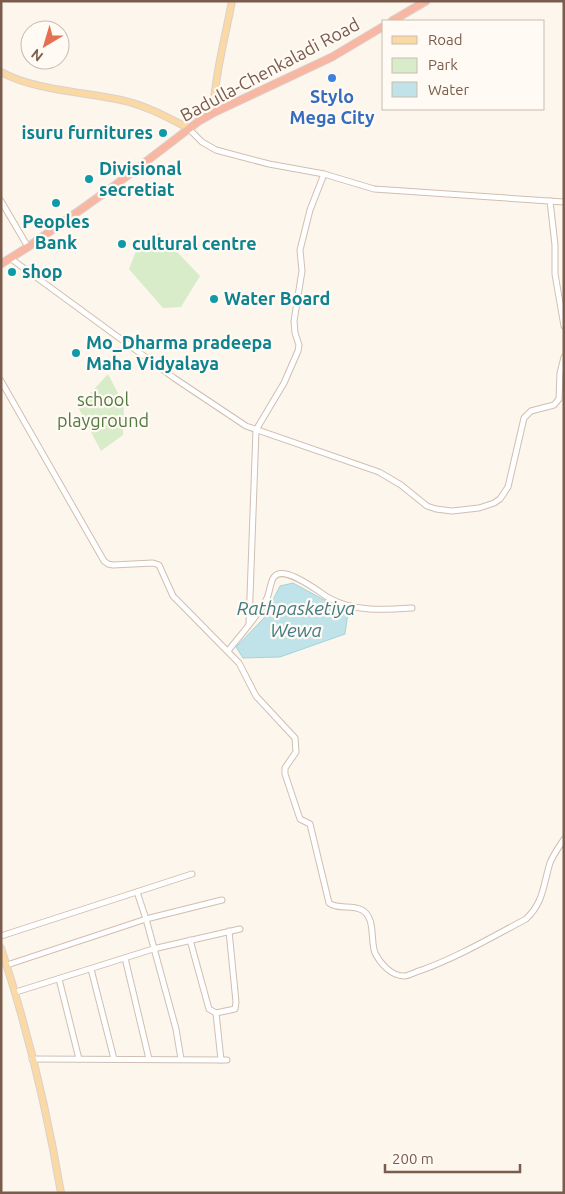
<svg xmlns="http://www.w3.org/2000/svg" width="565" height="1194" viewBox="0 0 565 1194" font-family="Ubuntu,sans-serif">
<style>
.green{fill:#d8ecc9}
.water{fill:#bfe3e8;stroke:#a5d3da}
.lines{fill:none;stroke-linecap:round;stroke-linejoin:round}
.minor-casing{stroke:#d1beb0;stroke-width:7}
.major-casing{stroke:#dad1cd;stroke-width:8}
.highway-casing{stroke:#dad1cd;stroke-width:9}
.minor{stroke:#fff;stroke-width:5}
.major{stroke:#fbd9a5;stroke-width:6}
.highway{stroke:#f7b7a3;stroke-width:7}
.shop-dot{fill:#3f7fe0;stroke:#fffaf3;stroke-width:2}
.culture-dot{fill:#0f9aa8;stroke:#fffaf3;stroke-width:2}
.labels{text-anchor:middle;stroke-width:4.5;stroke-linejoin:round;paint-order:stroke}
.street-label{font-size:18px;fill:#7a5c4d;stroke:#fffaf3}
.shop-label{font-size:18px;font-weight:bold;fill:#366cbe;stroke:#fffaf3}
.culture-label{font-size:18px;font-weight:bold;fill:#0d838f;stroke:#fffaf3;text-anchor:start}
.park-label{font-size:18px;fill:#537a41;stroke:#fffaf3}
.water-label{font-size:19px;font-style:italic;fill:#437c86;stroke:#fffaf3}
</style>
<rect width="100%" height="100%" fill="#fdf6ec"/>
<g class="green">
<path d="M159,233L200,276L181,307L163,308L129,269L138,246Z"/>
<path d="M108,374L124,405L123,435L101,451L78,407Z"/>
</g>
<path class="water" d="M293,583L348,613L345,634L280,657L243,658L236,647L264,618L280,586Z"/>
<g class="lines">
<g class="minor-casing">
<g id="minor">
<path d="M188,128L202,142L216,150L269,164L324,174L374,189L564,202"/>
<path d="M1,201L28,247"/>
<path d="M550,201L555,245V274L564,326"/>
<path d="M10,258L174,378L246,426L379,472L401,485L427,506L436,509L452,511L479,508L494,503L500,499L508,487L524,418L531,411L554,405L559,399L560,373L564,357"/>
<path d="M1,381L104,561L108,564L113,565L153,563L159,565L173,596L239,663L256,696L295,738L296,752L285,768V774L300,819L310,824L329,903C338,910 352,904 362,910C376,918 370,940 375,953C380,963 391,976 404,976C409,976 417,971 422,970C458,957 492,937 526,919C544,902 543,885 550,863C553,855 559,847 564,839"/>
<path d="M249,624L256,430L284,383L298,351L299,345L295,333L294,321L302,271L300,250L310,210L324,174"/>
<path d="M228,651C241,634 257,618 267,598C270,592 270,582 274,577C284,564 319,592 329,598C354,612 384,610 412,608"/>
<path d="M137,892L146,919L176,1029L181,1059"/>
<path d="M1,936L192,874"/>
<path d="M190,940L209,1009L216,1013L235,1009L236,1002L229,931"/>
<path d="M125,958L149,1059"/>
<path d="M7,965L146,919L222,900"/>
<path d="M91,969L114,1059"/>
<path d="M59,979L79,1059"/>
<path d="M16,992L153,949L240,929"/>
<path d="M216,1013L221,1060"/>
<path d="M32,1059L227,1060"/>
</g>
</g>
<g class="major-casing">
<g id="major">
<path d="M1,72C33,90 85,92 121,100C145,105 167,117 188,128"/>
<path d="M213,113C215,75 225,38 232,1"/>
<path d="M1,948C27,1027 47,1110 61,1193"/>
</g>
</g>
<g class="highway-casing">
<g id="highway">
<path d="M392,21L426,1"/>
<path d="M1,264L28,247L114,186L199,121L213,113L332,57L384,26"/>
</g>
</g>
<use href="#minor" class="minor"/>
<use href="#major" class="major"/>
<use href="#highway" class="highway"/>
</g>
<circle class="shop-dot" cx="332" cy="78" r="5"/>
<g class="culture-dot">
<circle cx="163" cy="133" r="5"/>
<circle cx="89" cy="179" r="5"/>
<circle cx="56" cy="203" r="5"/>
<circle cx="122" cy="244" r="5"/>
<circle cx="12" cy="272" r="5"/>
<circle cx="214" cy="299" r="5"/>
<circle cx="76" cy="353" r="5"/>
</g>
<g class="labels">
<g class="street-label">
<text transform="translate(270 70) rotate(-28)" y="6">Badulla-Chenkaladi Road</text>
</g>
<g class="shop-label">
<text x="332" y="103">Stylo<tspan x="332" dy="21">Mega City</tspan></text>
</g>
<g class="culture-label">
<text x="153" y="139" text-anchor="end">isuru furnitures</text>
<text x="99" y="175">Divisional<tspan x="99" dy="21">secretiat</tspan></text>
<text x="56" y="228" text-anchor="middle">Peoples<tspan x="56" dy="21">Bank</tspan></text>
<text x="132" y="250">cultural centre</text>
<text x="22" y="278">shop</text>
<text x="224" y="305">Water Board</text>
<text x="86" y="349">Mo_Dharma pradeepa<tspan x="86" dy="21">Maha Vidyalaya</tspan></text>
</g>
<g class="park-label">
<text x="103" y="406">school<tspan x="103" dy="21">playground</tspan></text>
</g>
<g class="water-label">
<text x="296" y="615">Rathpasketiya<tspan x="296" dy="22">Wewa</tspan></text>
</g>
</g>
<rect width="565" height="1194" fill="none" stroke="#7a5c4d" stroke-width="5"/>
<rect x="382" y="20" width="162" height="90" fill="#fffaf3" stroke="#cabbb1"/>
<rect x="392" y="36" width="25" height="8" fill="#fbd9a5" stroke="#cabbb1"/>
<text x="428" y="45" font-size="15" fill="#7a5c4d">Road</text>
<rect x="392" y="58" width="25" height="15" fill="#d8ecc9" stroke="#cabbb1"/>
<text x="428" y="70" font-size="15" fill="#7a5c4d">Park</text>
<rect x="392" y="82" width="25" height="15" fill="#bfe3e8" stroke="#cabbb1"/>
<text x="428" y="95" font-size="15" fill="#7a5c4d">Water</text>
<g transform="translate(45 45) rotate(218)"><circle r="24" fill="#fffaf3" stroke="#cabbb1"/>
<path d="M0-4L9 19L0 12L-9 19Z" fill="#e76f51"/>
<text y="-8" font-size="14" font-weight="bold" text-anchor="middle" fill="#7a5c4d">N</text>
</g>
<path d="M385 1164v8h135v-8" fill="none" stroke="#7a5c4d" stroke-width="2.5"/>
<text x="392" y="1164" font-size="15" fill="#7a5c4d" stroke="#fffaf3" stroke-width="4" paint-order="stroke">200 m</text>
</svg>
